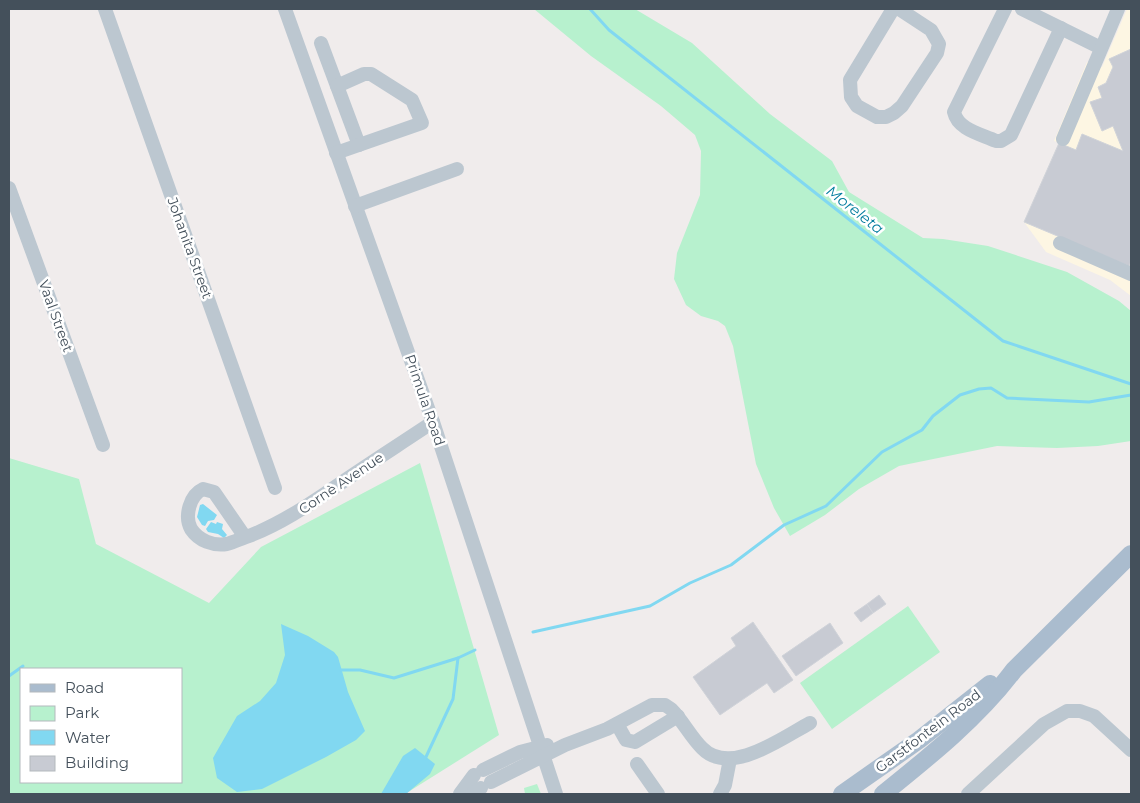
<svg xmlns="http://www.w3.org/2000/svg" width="1140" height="803" viewBox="0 0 1140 803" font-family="Montserrat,sans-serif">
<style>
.commercial{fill:#fdf6e3}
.green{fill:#b7f1ce;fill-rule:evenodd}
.water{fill:#81d8f1}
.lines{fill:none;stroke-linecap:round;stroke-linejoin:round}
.stream{stroke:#81d8f1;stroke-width:3}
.building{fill:#c8cbd3;stroke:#d0d3d9}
.minor{stroke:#bcc7d0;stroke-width:14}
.major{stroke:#aabcce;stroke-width:18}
.labels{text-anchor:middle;stroke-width:5;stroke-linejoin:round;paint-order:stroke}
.street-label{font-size:14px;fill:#44505b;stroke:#fff}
.water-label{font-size:15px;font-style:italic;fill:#047d9f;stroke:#fff}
</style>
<rect width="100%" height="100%" fill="#f0ecec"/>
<path class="commercial" d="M1127,9H1131V296L1110,280L1046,252L1024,222L1059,143L1054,141L1087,62L1102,67Z"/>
<g class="green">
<path d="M534,9H635L692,43L770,114L832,161L849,192L923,238L943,239L988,246L1067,272L1119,301L1131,311V441L1098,446L1057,448L997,446L899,466L859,489L825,515L790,536L774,508L756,464L733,346L725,326L718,321L701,316L686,305L674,279L677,253L700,195L701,151L695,135L661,106L591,56Z"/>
<path d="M9,458L79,479L96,544L209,603L261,547L420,463L499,735L405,794H9ZM21,669H181V782H21Z"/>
<path d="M908,606L940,652L832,729L800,683Z"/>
<path d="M537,784L541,794H525L524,788Z"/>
</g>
<g class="water">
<path d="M203,504L217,515L214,520L208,521L205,526L202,525L197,517L200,505Z"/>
<path d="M211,522L216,524L217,522L223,524L222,529L227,535L224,538L218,534L208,532L206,529Z"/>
<path d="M281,624L308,636L334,652L338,657L348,692L365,731L356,740L326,757L262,789L237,792L217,778L213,758L237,716L260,701L276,683L285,655Z"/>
<path d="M415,748L435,764L430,774L406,794H381L403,756Z"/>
</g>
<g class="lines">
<g class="stream">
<path d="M590,9L609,30L1003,341L1131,384"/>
<path d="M533,632L650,606L690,583L731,565L784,525L826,506L882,452L922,430L933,416L960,395L979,389L991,388L1007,398L1089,402L1131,395"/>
<path d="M341,670H360L394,678L458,658"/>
<path d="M9,676L23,666"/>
<path d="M425,759L453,699L458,658L475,650"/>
</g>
</g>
<g class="building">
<path d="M1131,49V261L1129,266L1024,222L1059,143L1076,150L1082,134L1123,151L1113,126L1102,131L1090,102L1102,98L1098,87L1106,83L1113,67L1109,59Z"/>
<path d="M879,595L886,604L873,613L867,604Z"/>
<path d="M867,604L873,613L861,622L854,613Z"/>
<path d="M753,622L793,680L774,693L767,683L720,715L693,677L736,646L731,638Z"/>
<path d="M830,623L843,643L796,676L782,656Z"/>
</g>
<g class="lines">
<g class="minor">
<path d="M105,9L275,488"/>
<path d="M285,9L433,422L556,794"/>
<path d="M893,9L850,80L851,97L857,106L877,117H886L894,113L902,106L937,53L939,44L931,30L899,9"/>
<path d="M1005,9L954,112C958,130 981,134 996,141H1001L1011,135L1061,28"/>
<path d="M1022,9L1101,48"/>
<path d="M321,43L359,145"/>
<path d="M1063,139L1118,9"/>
<path d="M336,153L422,123L412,100L371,74H364L337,86"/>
<path d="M9,188L103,445"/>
<path d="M355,206L457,169"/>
<path d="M1060,243L1131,274"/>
<path d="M245,537L214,492L203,489C190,495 184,516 191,529C199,541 213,546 227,544C235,542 242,538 249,536C280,524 307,506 335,487C367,465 400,444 433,422"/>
<path d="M617,724L626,740L635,742L678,716"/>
<path d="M637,764L658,794"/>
<path d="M483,770L520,752L547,745"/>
<path d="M491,782L565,745L607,729L652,705H665L671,709C683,721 690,736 702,748C730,777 782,738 810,723"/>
<path d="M460,794L474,775"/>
<path d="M472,794L481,788"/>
<path d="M720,794L725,785L730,759"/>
<path d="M968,794L1044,724L1067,711H1080L1094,716L1131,750"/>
</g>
<g class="major">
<path d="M842,794L919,740L990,684"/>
<path d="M883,794C929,757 979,717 1014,670L1131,554"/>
</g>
</g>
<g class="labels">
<g class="street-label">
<text transform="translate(190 248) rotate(70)" y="5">Johanita Street</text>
<text transform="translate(56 316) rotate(70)" y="5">Vaal Street</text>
<text transform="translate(425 400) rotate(71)" y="5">Primula Road</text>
<text transform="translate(341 483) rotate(-34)" y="5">Cornè Avenue</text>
<text transform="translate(928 731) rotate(-37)" y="5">Garstfontein Road</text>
</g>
<g class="water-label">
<text transform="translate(855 210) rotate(38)" y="5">Moreleta</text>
</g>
</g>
<rect width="1140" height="803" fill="none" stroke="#44505b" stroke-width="20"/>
<rect x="20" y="668" width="162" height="115" fill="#ffffff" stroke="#b4b9bd"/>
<rect x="30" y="684" width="25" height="8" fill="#aabcce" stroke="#b4b9bd"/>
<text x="65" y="693" font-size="15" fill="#44505b">Road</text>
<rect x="30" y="706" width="25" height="15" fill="#b7f1ce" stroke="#b4b9bd"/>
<text x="65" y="718" font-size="15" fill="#44505b">Park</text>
<rect x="30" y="730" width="25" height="15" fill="#81d8f1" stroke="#b4b9bd"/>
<text x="65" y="743" font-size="15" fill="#44505b">Water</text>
<rect x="30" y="756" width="25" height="15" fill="#c8cbd3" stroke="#b4b9bd"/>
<text x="65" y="768" font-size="15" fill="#44505b">Building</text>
</svg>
